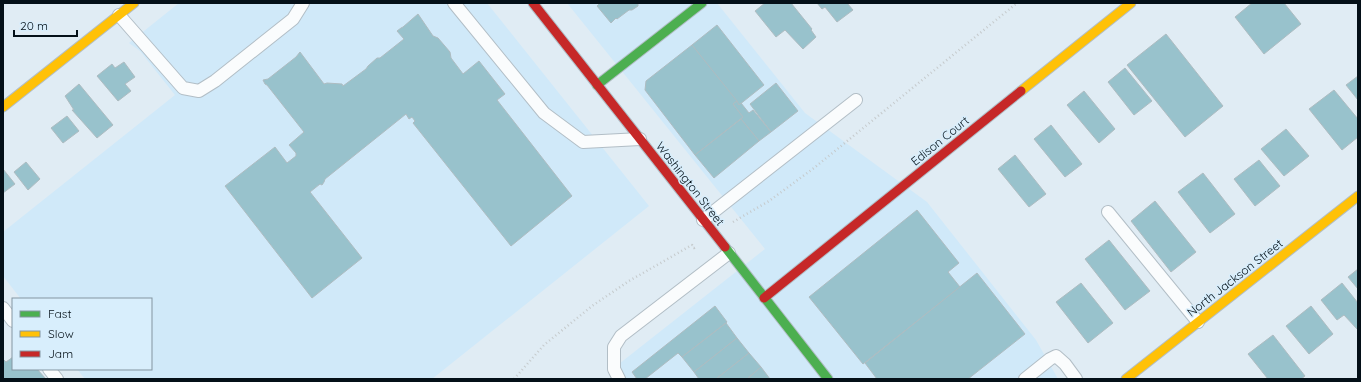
<svg xmlns="http://www.w3.org/2000/svg" width="1361" height="382" viewBox="0 0 1361 382" font-family="Quicksand,sans-serif">
<style>
.built{fill:#d0e9f9}
.building{fill:#98c2cc;stroke:#aebcc1}
.lines{fill:none;stroke-linecap:round;stroke-linejoin:round}
.lane-casing{stroke:#b2bec6;stroke-width:14}
.fast-casing{stroke:#b2bec6;stroke-width:11}
.slow-casing{stroke:#b2bec6;stroke-width:11}
.jam-casing{stroke:#b2bec6;stroke-width:11}
.path{stroke:#c5cacc;stroke-width:2.5;stroke-dasharray:1 3;stroke-linecap:butt}
.lane{stroke:#fafcfd;stroke-width:12}
.fast{stroke:#4caf50;stroke-width:9}
.slow{stroke:#ffc107;stroke-width:9}
.jam{stroke:#c62828;stroke-width:9}
.labels{text-anchor:middle;stroke-width:3;stroke-linejoin:round;paint-order:stroke}
.street-label{font-size:12px;fill:#041018;stroke:#d8eefc}
</style>
<rect width="100%" height="100%" fill="#e0ecf4"/>
<g class="built">
<path d="M179,3H487L649,206L432,379H85L77,369H151V299H21L3,276V232L175,95L140,51L129,43Z"/>
<path d="M567,3H717L805,113L927,202L1036,340L1058,379H616L610,371L765,249Z"/>
</g>
<g class="building">
<path d="M600,3H638V6L632,10H629L617,19L616,18L611,23L597,6Z"/>
<path d="M765,3H791L812,29L811,30L816,37L803,49L785,30L776,37L755,11Z"/>
<path d="M817,3H847L853,10L837,22L825,7L822,9Z"/>
<path d="M1252,3H1284L1301,24L1264,54L1235,17Z"/>
<path d="M418,14L433,36L438,38L450,52L451,58L463,74L479,61L505,94L497,100L572,196L511,246L413,123L415,121L412,117L409,119L406,114L325,179L324,182L322,185L320,184L310,192L362,258L312,298L225,186L275,147L287,163L296,156V153L289,145L304,132L267,85L265,84L263,80L268,79L296,57L300,52L324,84L327,83L342,84L343,86L366,69L368,66L377,58H380L404,39L397,31L401,28L403,27Z"/>
<path d="M717,25L764,85L739,105L692,45Z"/>
<path d="M1166,34L1223,106L1185,137L1127,65Z"/>
<path d="M692,45L737,101L733,104L743,117L695,155L645,90L646,81Z"/>
<path d="M124,62L135,77L125,84L131,91L118,101L97,76L112,64L115,68Z"/>
<path d="M1125,68L1152,101L1134,115L1108,82Z"/>
<path d="M1358,76V100L1346,85Z"/>
<path d="M776,83L798,111L771,132L750,104Z"/>
<path d="M79,84L113,125L97,138L72,110H74L65,96Z"/>
<path d="M1334,90L1358,119V137L1342,150L1309,109Z"/>
<path d="M1084,91L1115,129L1099,143L1067,105Z"/>
<path d="M737,101L739,105L741,103L749,113L753,110L771,132L759,141L741,119L743,117L733,104Z"/>
<path d="M67,116L79,131L63,143L51,128Z"/>
<path d="M741,119L759,141L714,178L695,155Z"/>
<path d="M1051,125L1082,164L1065,177L1034,139Z"/>
<path d="M1286,129L1309,156L1284,176L1261,149Z"/>
<path d="M1015,155L1046,194L1029,207L998,169Z"/>
<path d="M1259,160L1280,186L1255,206L1234,179Z"/>
<path d="M26,162L40,179L28,190L14,172Z"/>
<path d="M3,169L15,184L3,193Z"/>
<path d="M1203,173L1235,214L1210,233L1178,192Z"/>
<path d="M1155,201L1196,252L1171,272L1131,221Z"/>
<path d="M917,210L959,263L948,272L960,287L863,364L809,297Z"/>
<path d="M1109,240L1150,291L1125,310L1085,259Z"/>
<path d="M1358,269V289L1348,277Z"/>
<path d="M977,273L1025,334L968,379H877L865,363Z"/>
<path d="M1081,283L1113,323L1088,343L1056,302Z"/>
<path d="M1342,283L1358,303V328L1357,329L1344,315L1337,320L1321,300Z"/>
<path d="M715,306L727,322L682,357L678,353L645,379H637L632,372Z"/>
<path d="M1311,306L1333,334L1309,354L1286,326Z"/>
<path d="M726,323L737,338L694,372L682,357Z"/>
<path d="M1273,335L1305,376L1301,379H1268L1248,354Z"/>
<path d="M737,338L749,353L716,379H699L694,372Z"/>
<path d="M749,353L761,367L747,379H716Z"/>
<path d="M13,357V369H37L46,379H3V359L6,362Z"/>
<path d="M761,367L770,379H747Z"/>
</g>
<g class="lines">
<g class="lane-casing">
<g id="lane">
<path d="M454,3L544,113L583,142L640,139"/>
<path d="M119,15L183,88L199,91L215,81L293,19L303,3"/>
<path d="M1108,212L1198,322"/>
<path d="M703,220L856,100"/>
<path d="M3,308L13,321"/>
<path d="M49,369L57,379"/>
<path d="M619,379L614,369V347L621,336L729,253"/>
<path d="M1025,379L1050,359L1056,356L1065,364L1076,379"/>
</g>
</g>
<g class="fast-casing">
<g id="fast">
<path d="M597,85L702,3"/>
<path d="M725,247L828,379"/>
</g>
</g>
<g class="slow-casing">
<g id="slow">
<path d="M1021,91L1131,3"/>
<path d="M3,107L134,3"/>
<path d="M1126,379L1358,196"/>
</g>
</g>
<g class="jam-casing">
<g id="jam">
<path d="M533,3L725,247"/>
<path d="M764,298L1021,91"/>
</g>
</g>
<g class="path">
<path d="M733,222L769,201L814,168L1017,3"/>
<path d="M514,379L544,345L592,306L629,281L692,245L694,248L697,246"/>
</g>
<use href="#lane" class="lane"/>
<use href="#fast" class="fast"/>
<use href="#slow" class="slow"/>
<use href="#jam" class="jam"/>
</g>
<g class="labels">
<g class="street-label">
<text transform="translate(940 141) rotate(-39)" y="4">Edison Court</text>
<text transform="translate(690 184) rotate(52)" y="4">Washington Street</text>
<text transform="translate(1235 278) rotate(-38)" y="4">North Jackson Street</text>
</g>
</g>
<rect width="1361" height="382" fill="none" stroke="#041018" stroke-width="8"/>
<rect x="12" y="298" width="140" height="72" fill="#d8eefc" stroke="#8395a1"/>
<rect x="20" y="311" width="20" height="6" fill="#4caf50" stroke="#8395a1"/>
<text x="48" y="318" font-size="12" fill="#041018">Fast</text>
<rect x="20" y="331" width="20" height="6" fill="#ffc107" stroke="#8395a1"/>
<text x="48" y="338" font-size="12" fill="#041018">Slow</text>
<rect x="20" y="351" width="20" height="6" fill="#c62828" stroke="#8395a1"/>
<text x="48" y="358" font-size="12" fill="#041018">Jam</text>
<path d="M14 30v6h63v-6" fill="none" stroke="#041018" stroke-width="2"/>
<text x="20" y="30" font-size="12" fill="#041018" stroke="#d8eefc" stroke-width="3" paint-order="stroke">20 m</text>
</svg>
